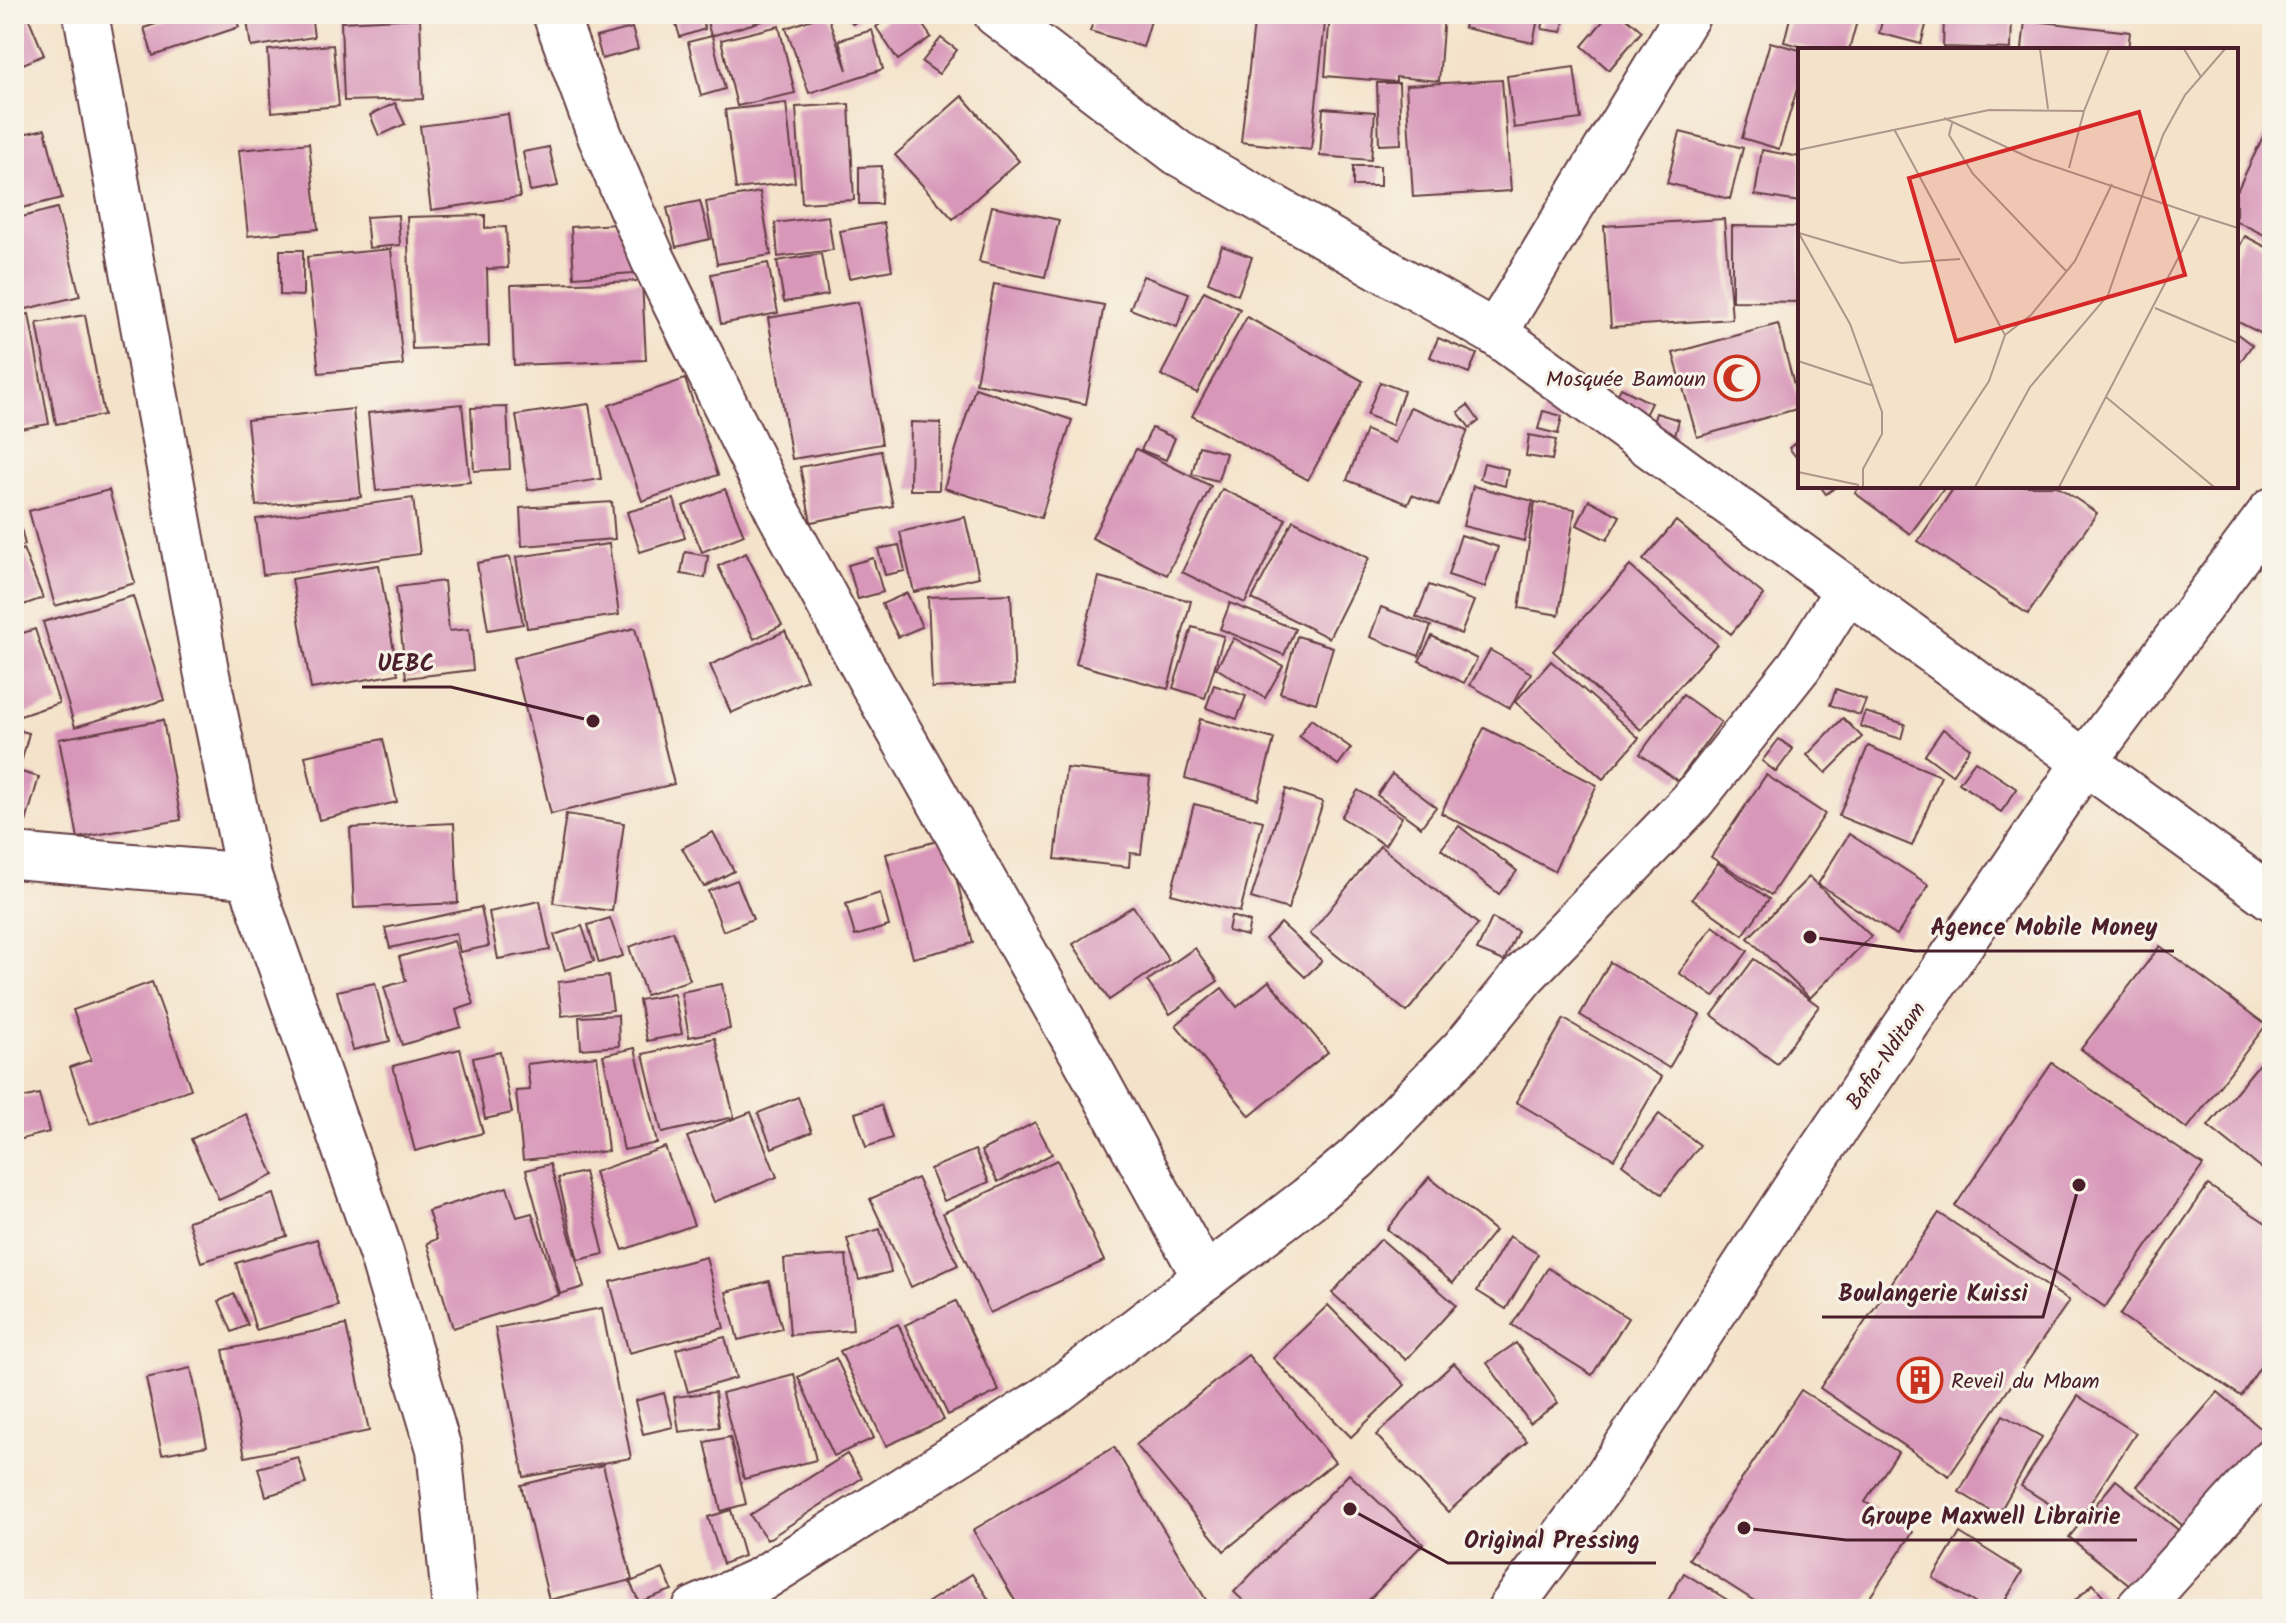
<svg xmlns="http://www.w3.org/2000/svg" width="2286" height="1623" viewBox="0 0 2286 1623" font-family="Kalam,sans-serif">
<style>
.building{fill:#d897b9}
.lines{fill:none;stroke-linecap:round;stroke-linejoin:round}
.street-casing{stroke:#643c43;stroke-width:48}
.secondary-casing{stroke:#643c43;stroke-width:48}
.street{stroke:#fff;stroke-width:44}
.secondary{stroke:#fff;stroke-width:44}
.labels{text-anchor:middle;stroke-width:6;stroke-linejoin:round;paint-order:stroke}
.poi-label{font-size:22px;fill:#4a1f2b;stroke:#f7f3e8;text-anchor:end}
.street-label{font-size:22px;fill:#4a1f2b;stroke:#f7f3e8}
.inset-road{fill:none;stroke:#b0958a;stroke-width:2}
.view{fill:#d62828;fill-opacity:0.15;stroke:#d62828;stroke-width:4}
.inset-edge{fill:none;stroke:#4a1f2b;stroke-width:4}
.leader{fill:none;stroke:#4a1f2b;stroke-width:3}
.callout-dot{fill:#4a1f2b;stroke:#f7f3e8;stroke-width:3}
.callout-label{font-size:24px;text-anchor:middle;font-weight:bold;fill:#4a1f2b;stroke:#f7f3e8;stroke-width:6;stroke-linejoin:round;paint-order:stroke}
</style>
<rect width="100%" height="100%" fill="#f7f3e8"/>
<filter id="ink" filterUnits="userSpaceOnUse"><feTurbulence type="fractalNoise" baseFrequency=".0125" numOctaves="2"/><feDisplacementMap in="SourceGraphic" scale="16" xChannelSelector="R" yChannelSelector="G"/><feConvolveMatrix kernelMatrix="1 2 1 2 8 2 1 2 1" color-interpolation-filters="sRGB"/></filter>
<filter id="wash" filterUnits="userSpaceOnUse"><feTurbulence type="fractalNoise" baseFrequency=".006" numOctaves="4" result="noise"/><feDisplacementMap in="SourceGraphic" scale="32" xChannelSelector="R" yChannelSelector="G"/><feGaussianBlur stdDeviation="1.8" result="paint"/><feColorMatrix in="noise" values="0 0 0 0 0 0 0 0 0 0 0 0 0 0 0 0 0 1.4 0 .05"/><feComposite in="paint" operator="in"/></filter>
<g filter="url(#wash)">
<rect width="100%" height="100%" fill="#f4e3ca"/>
<g id="blocks">
<g class="building">
<path d="M14,14H27L44,55L14,68Z"/>
<path d="M140,14H165L143,22Z"/>
<path d="M185,14H235L239,27L153,56L144,28Z"/>
<path d="M246,14H311L314,37L251,47Z"/>
<path d="M582,14H607V15L585,22Z"/>
<path d="M617,14H657L622,27Z"/>
<path d="M673,14H700L705,29L680,37Z"/>
<path d="M705,14H783V15L711,36Z"/>
<path d="M827,14L847,70L839,40L872,30L883,69L809,93L786,28Z"/>
<path d="M845,14H865L853,24Z"/>
<path d="M894,14H915L931,37L898,60L876,27Z"/>
<path d="M1096,14H1153L1143,47L1090,31Z"/>
<path d="M1255,14H1326L1311,150L1241,142Z"/>
<path d="M1330,14H1444L1439,81L1396,77V82L1325,76Z"/>
<path d="M1467,14H1539L1533,43L1464,28Z"/>
<path d="M1545,14H1565L1562,32L1542,29Z"/>
<path d="M1609,14H1622L1642,31L1609,70L1582,46Z"/>
<path d="M1791,14H1859L1849,50H1815L1784,42Z"/>
<path d="M1884,14H1929L1921,44L1879,33Z"/>
<path d="M1944,17L2012,18L2011,49L1943,47Z"/>
<path d="M420,18L423,99L344,101L341,22Z"/>
<path d="M2025,20L2130,32L2128,50H2022Z"/>
<path d="M779,26L795,93L737,106L721,40Z"/>
<path d="M632,28L638,49L602,59L596,37Z"/>
<path d="M712,36L725,89L701,96L688,42Z"/>
<path d="M941,38L957,50L939,74L922,62Z"/>
<path d="M1770,42L1800,50V79L1779,149L1742,138Z"/>
<path d="M333,45L339,106L272,112L268,50Z"/>
<path d="M1574,67L1581,119L1514,128L1507,76Z"/>
<path d="M1502,80L1511,191L1413,197L1406,85Z"/>
<path d="M1377,83H1399L1401,144L1379,145Z"/>
<path d="M962,96L1019,161L953,219L895,155Z"/>
<path d="M395,103L405,124L379,136L370,115Z"/>
<path d="M786,103L795,182L736,189L725,110Z"/>
<path d="M849,104L854,200L802,203L796,107Z"/>
<path d="M1323,108L1375,112L1371,160L1320,156Z"/>
<path d="M508,114L520,197L431,210L420,126Z"/>
<path d="M2272,118V239L2236,221V193Z"/>
<path d="M45,129L62,198L14,210V136Z"/>
<path d="M1680,132L1743,148L1730,199L1667,183Z"/>
<path d="M309,143L318,229L248,236L239,150Z"/>
<path d="M549,147L558,186L530,191L523,152Z"/>
<path d="M1762,150L1800,157V202L1755,195Z"/>
<path d="M882,166L881,204H859V167Z"/>
<rect x="1353" y="166" width="27" height="20"/>
<path d="M760,192L771,255L717,264L706,202Z"/>
<path d="M700,201L710,239L676,247L667,208Z"/>
<path d="M992,206L1059,220L1045,277L979,262Z"/>
<path d="M57,208L80,296L14,312V219Z"/>
<path d="M398,215L400,245L369,248L366,217Z"/>
<path d="M485,215V228L506,227L508,268L487,269L489,346L412,349L407,217Z"/>
<path d="M828,216L833,250L778,257L775,223Z"/>
<path d="M1724,219L1732,319L1611,327L1604,226Z"/>
<path d="M631,223L634,273L574,277L571,227Z"/>
<path d="M884,223L892,270L849,278L840,231Z"/>
<path d="M1732,226L1800,227V302L1732,301Z"/>
<path d="M2245,236L2272,250V339L2236,321V253Z"/>
<path d="M1222,246L1252,257L1238,295L1208,282Z"/>
<path d="M391,249L403,365L319,373L307,257Z"/>
<path d="M280,250H303V296L280,295Z"/>
<path d="M821,254L828,295L784,302L777,261Z"/>
<path d="M768,263L778,313L721,324L711,274Z"/>
<path d="M1143,276L1189,293L1177,327L1130,309Z"/>
<path d="M642,281L646,360L514,365L511,285Z"/>
<path d="M994,284L1104,305L1086,404L976,383Z"/>
<path d="M1204,291L1240,309L1197,393L1161,375Z"/>
<path d="M858,302L882,444L792,459L768,318Z"/>
<path d="M29,314L49,424L14,430V317Z"/>
<path d="M85,315L104,415L56,424L37,323Z"/>
<path d="M1247,317L1363,381L1308,480L1192,416Z"/>
<path d="M1778,324L1800,408L1697,437L1673,353Z"/>
<path d="M2236,333L2252,345L2236,368Z"/>
<path d="M1438,338L1477,354L1469,373L1430,357Z"/>
<path d="M685,379L718,475L642,501L609,405Z"/>
<path d="M1380,382L1404,391L1392,425L1367,415Z"/>
<path d="M975,388L1072,420L1041,518L944,488Z"/>
<path d="M1621,388L1651,403L1642,421L1612,405Z"/>
<path d="M462,404L470,482L376,491L368,413Z"/>
<path d="M589,404L601,479L528,490L516,415Z"/>
<path d="M1468,405L1479,421L1470,428L1458,412Z"/>
<path d="M507,407L510,469L474,471L471,408Z"/>
<path d="M1410,407L1468,430L1439,505L1412,495L1408,504L1347,480L1366,430L1395,443Z"/>
<path d="M353,409L361,497L256,506L247,420Z"/>
<path d="M1543,411L1562,416L1558,434L1538,429Z"/>
<path d="M1656,413L1679,420L1674,440L1650,433Z"/>
<path d="M911,422L941,423L939,490H910Z"/>
<path d="M1152,428L1175,438L1166,460L1141,450Z"/>
<path d="M1529,435L1556,440L1552,460L1526,456Z"/>
<path d="M1800,439V462L1789,448Z"/>
<path d="M1199,446L1226,453L1218,481L1192,474Z"/>
<path d="M1136,449L1211,486L1167,575L1092,538Z"/>
<path d="M881,451L893,506L811,522L800,467Z"/>
<path d="M1484,463L1508,469L1505,486L1480,479Z"/>
<path d="M1473,486L1533,501L1524,541L1463,526Z"/>
<path d="M1820,486H1837L1826,494Z"/>
<path d="M1860,486H1946L1910,534L1855,493Z"/>
<path d="M1955,486H2057L2097,513L2028,614L1918,541Z"/>
<path d="M725,489L744,535L702,552L683,506Z"/>
<path d="M1222,489L1286,519L1245,603L1182,572Z"/>
<path d="M109,490L135,583L55,606L29,511Z"/>
<path d="M413,498L420,554L263,575L256,519Z"/>
<path d="M674,499L685,538L640,552L627,512Z"/>
<path d="M1589,500L1620,516L1607,540L1577,525Z"/>
<path d="M612,502L615,539L522,546L520,508Z"/>
<path d="M1535,502L1575,509L1559,615L1519,608Z"/>
<path d="M14,511H17L25,545L14,548Z"/>
<path d="M965,517L979,577L914,592L900,532Z"/>
<path d="M1293,520L1369,558L1329,638L1252,599Z"/>
<path d="M1676,521L1764,595L1731,634L1643,560Z"/>
<path d="M1461,535L1498,547L1485,587L1448,575Z"/>
<path d="M609,544L619,615L527,628L516,557Z"/>
<path d="M899,545L905,571L885,575L878,549Z"/>
<path d="M23,549L43,598L15,608L14,553Z"/>
<path d="M685,552L708,556L705,578L681,574Z"/>
<path d="M746,553L782,625L754,639L718,566Z"/>
<path d="M510,557L523,624L488,630L477,563Z"/>
<path d="M873,558L883,592L858,599L848,565Z"/>
<path d="M379,565L398,674L311,689L292,579Z"/>
<path d="M1630,566L1717,644L1641,730L1553,651Z"/>
<path d="M1099,577L1191,601L1168,689L1076,664Z"/>
<path d="M444,581L449,631L469,629L473,670L406,678L396,587Z"/>
<path d="M1429,585L1474,601L1461,634L1416,617Z"/>
<path d="M907,593L922,627L898,637L882,604Z"/>
<path d="M1011,594L1015,684L932,688L928,597Z"/>
<path d="M133,596L164,700L75,727L43,622Z"/>
<path d="M1230,603L1295,629L1284,655L1220,629Z"/>
<path d="M1381,607L1431,626L1419,656L1370,637Z"/>
<path d="M1192,627L1224,636L1205,698L1173,688Z"/>
<path d="M635,628L674,784L551,814L513,658Z"/>
<path d="M35,629L59,703L14,718V636Z"/>
<path d="M785,631L807,680L731,713L710,665Z"/>
<path d="M1297,636L1333,647L1316,703L1280,693Z"/>
<path d="M1432,636L1477,659L1464,683L1419,661Z"/>
<path d="M1234,638L1283,666L1265,698L1216,668Z"/>
<path d="M1490,650L1531,673L1510,708L1470,685Z"/>
<path d="M1551,661L1639,738L1603,779L1515,702Z"/>
<path d="M1214,685L1246,696L1237,719L1206,708Z"/>
<path d="M1836,689L1866,700L1860,715L1830,705Z"/>
<path d="M1683,695L1721,722L1678,781L1640,754Z"/>
<path d="M1865,712L1905,724L1901,739L1860,726Z"/>
<path d="M1843,718L1862,737L1826,773L1807,755Z"/>
<path d="M1200,719L1274,739L1258,799L1185,778Z"/>
<path d="M1311,719L1351,748L1338,765L1299,736Z"/>
<path d="M163,720L181,820L78,838L59,739Z"/>
<path d="M1484,728L1597,785L1554,871L1441,813Z"/>
<path d="M14,729L29,733L20,767L14,765Z"/>
<path d="M1943,729L1970,748L1952,775L1925,755Z"/>
<path d="M383,739L397,802L319,820L305,756Z"/>
<path d="M1779,739L1793,749L1776,772L1762,761Z"/>
<path d="M1868,746L1941,776L1912,846L1839,816Z"/>
<path d="M1975,761L2017,789L2001,812L1959,783Z"/>
<path d="M1066,768L1150,777L1141,854L1130,853L1129,867L1055,859Z"/>
<path d="M14,770L39,777L26,822L14,818Z"/>
<path d="M1392,774L1436,807L1421,827L1377,795Z"/>
<path d="M1766,775L1825,814L1771,895L1711,857Z"/>
<path d="M1286,789L1323,802L1288,909L1251,898Z"/>
<path d="M1358,790L1402,817L1385,845L1341,817Z"/>
<path d="M1194,804L1263,821L1240,912L1171,894Z"/>
<path d="M566,814L624,823L612,911L553,903Z"/>
<path d="M454,823L458,903L354,908L350,828Z"/>
<path d="M1459,826L1517,871L1499,894L1441,849Z"/>
<path d="M713,832L734,871L704,887L682,848Z"/>
<path d="M1849,834L1929,885L1897,935L1818,884Z"/>
<path d="M946,839L973,943L913,958L886,854Z"/>
<path d="M1380,846L1478,924L1407,1012L1310,934Z"/>
<path d="M1718,863L1769,899L1743,935L1692,899Z"/>
<path d="M1809,877L1871,936L1810,998L1748,938Z"/>
<path d="M737,880L753,919L723,931L708,891Z"/>
<path d="M880,893L889,926L855,936L846,904Z"/>
<path d="M540,901L550,950L498,959L489,912Z"/>
<path d="M1133,906L1169,960L1109,1000L1073,944Z"/>
<path d="M481,907L489,946L460,952L456,933L390,948L385,928Z"/>
<path d="M1231,916L1250,922L1247,936L1228,931Z"/>
<path d="M610,918L623,956L599,963L588,925Z"/>
<path d="M1492,918L1518,931L1504,961L1477,950Z"/>
<path d="M1281,923L1322,961L1305,977L1265,939Z"/>
<path d="M582,926L594,961L565,970L554,935Z"/>
<path d="M1713,926L1748,951L1714,997L1679,973Z"/>
<path d="M673,931L690,980L646,995L629,947Z"/>
<path d="M454,941L474,1004L456,1010L461,1027L402,1045L384,987L406,981L399,957Z"/>
<path d="M2160,946L2266,1025L2187,1129L2081,1049Z"/>
<path d="M1195,948L1218,981L1170,1014L1147,981Z"/>
<path d="M1754,959L1819,1006L1777,1064L1712,1015Z"/>
<path d="M1610,962L1700,1015L1669,1068L1580,1015Z"/>
<path d="M608,976L613,1010L562,1016L558,982Z"/>
<path d="M1269,981L1328,1052L1250,1116L1176,1025L1222,988L1237,1007Z"/>
<path d="M152,982L191,1089L90,1124L70,1067L91,1060L73,1010Z"/>
<path d="M375,983L390,1041L353,1050L337,991Z"/>
<path d="M722,984L730,1029L689,1037L681,992Z"/>
<path d="M674,994L682,1034L647,1041L639,1000Z"/>
<path d="M618,1015L619,1046L581,1049L579,1017Z"/>
<path d="M1564,1019L1662,1077L1614,1159L1516,1102Z"/>
<path d="M715,1038L734,1117L662,1133L643,1054Z"/>
<path d="M635,1048L657,1143L624,1150L603,1055Z"/>
<path d="M460,1049L483,1133L415,1151L393,1066Z"/>
<path d="M500,1052L512,1113L485,1119L473,1058Z"/>
<path d="M597,1056L608,1151L523,1160L516,1091L530,1090L527,1064Z"/>
<path d="M2052,1063L2203,1165L2105,1307L1955,1206Z"/>
<path d="M2259,1064L2272,1075V1177L2208,1126Z"/>
<path d="M39,1094L49,1132L14,1141V1100Z"/>
<path d="M798,1097L812,1132L772,1148L758,1113Z"/>
<path d="M881,1105L892,1138L866,1147L855,1113Z"/>
<path d="M751,1112L777,1177L714,1202L687,1137Z"/>
<path d="M246,1114L274,1175L219,1200L191,1139Z"/>
<path d="M1659,1114L1700,1145L1662,1194L1622,1164Z"/>
<path d="M1035,1122L1052,1154L998,1182L981,1151Z"/>
<path d="M665,1147L694,1225L623,1250L594,1172Z"/>
<path d="M975,1150L989,1182L944,1201L930,1169Z"/>
<path d="M1057,1160L1104,1261L990,1313L943,1213Z"/>
<path d="M550,1164L584,1287L560,1294L526,1170Z"/>
<path d="M584,1172L604,1254L578,1260L558,1178Z"/>
<path d="M1429,1177L1495,1231L1453,1283L1387,1229Z"/>
<path d="M917,1178L958,1265L911,1287L870,1199Z"/>
<path d="M2208,1185L2272,1227V1349L2241,1396L2120,1315Z"/>
<path d="M507,1187L517,1217L532,1213L559,1295L453,1328L427,1243L437,1239L428,1211Z"/>
<path d="M274,1194L287,1236L201,1262L188,1221Z"/>
<path d="M1939,1213L2069,1301L1949,1476L1820,1388Z"/>
<path d="M880,1229L891,1272L859,1280L847,1239Z"/>
<path d="M1509,1236L1538,1254L1506,1309L1477,1291Z"/>
<path d="M317,1239L338,1306L256,1330L236,1263Z"/>
<path d="M1381,1239L1456,1305L1406,1360L1332,1293Z"/>
<path d="M846,1255L853,1330L790,1335L784,1259Z"/>
<path d="M706,1257L724,1328L629,1353L610,1282Z"/>
<path d="M1548,1268L1628,1318L1592,1375L1512,1325Z"/>
<path d="M769,1281L782,1329L738,1340L726,1292Z"/>
<path d="M234,1294L248,1325L232,1332L219,1301Z"/>
<path d="M956,1301L999,1391L948,1415L905,1325Z"/>
<path d="M1328,1305L1405,1385L1351,1437L1273,1358Z"/>
<path d="M602,1308L631,1458L524,1477L495,1328Z"/>
<path d="M898,1324L944,1420L886,1446L840,1351Z"/>
<path d="M346,1325L369,1431L245,1457L223,1350Z"/>
<path d="M725,1337L736,1378L688,1392L676,1349Z"/>
<path d="M1516,1343L1558,1403L1530,1423L1487,1363Z"/>
<path d="M1248,1355L1335,1462L1224,1551L1136,1445Z"/>
<path d="M836,1358L874,1438L834,1456L798,1377Z"/>
<path d="M1454,1363L1527,1441L1448,1512L1376,1435Z"/>
<path d="M191,1368L207,1446L162,1454L146,1378Z"/>
<path d="M794,1374L816,1460L744,1479L722,1393Z"/>
<path d="M1801,1390L1898,1452L1865,1502L1913,1532L1862,1609H1767L1689,1559Z"/>
<path d="M715,1392L719,1427L679,1432L674,1397Z"/>
<path d="M2218,1392L2271,1437L2190,1532L2137,1486Z"/>
<path d="M664,1393L673,1427L643,1434L635,1401Z"/>
<path d="M2078,1396L2136,1433L2078,1522L2021,1486Z"/>
<path d="M2003,1415L2042,1437L1998,1515L1959,1492Z"/>
<path d="M730,1437L746,1504L721,1511L705,1442Z"/>
<path d="M1114,1447L1209,1605L1202,1609H1020L973,1530Z"/>
<path d="M847,1454L862,1478L767,1540L750,1515Z"/>
<path d="M298,1457L306,1484L266,1496L258,1468Z"/>
<path d="M603,1465L632,1580L549,1600L521,1485Z"/>
<path d="M1349,1474L1423,1544L1360,1609H1252L1234,1592Z"/>
<path d="M2116,1480L2182,1533L2135,1590L2069,1537Z"/>
<path d="M731,1510L744,1556L723,1564L708,1517Z"/>
<path d="M1960,1533L2022,1572L2000,1609H1985L1933,1578Z"/>
<path d="M663,1569L672,1590L639,1602L630,1582Z"/>
<path d="M1684,1573L1742,1609H1663Z"/>
<path d="M972,1574L995,1609H918Z"/>
<path d="M2093,1584L2115,1609H2066Z"/>
</g>
</g>
</g>
<g filter="url(#ink)">
<use href="#blocks" fill-opacity="0" stroke="#643c43" stroke-width="2"/>
<g class="lines">
<g class="street-casing">
<g id="street">
<path d="M86,14L206,670L249,876L381,1253L439,1449L455,1609"/>
<path d="M555,14L600,136L653,259L779,513L873,685L1080,1050L1205,1278"/>
<path d="M996,14L1178,153L1495,333L2272,898"/>
<path d="M1495,333L1688,14"/>
<path d="M14,856L249,876"/>
<path d="M695,1609L760,1580L1050,1396L1308,1199L1357,1158L1464,1048L1523,976L1692,801L1800,665L1847,590"/>
<path d="M2138,1609L2272,1460"/>
</g>
</g>
<g class="secondary-casing">
<path id="secondary" d="M1510,1609L1598,1490L1792,1193L2085,762L2272,510"/>
</g>
<use href="#street" class="street"/>
<use href="#secondary" class="secondary"/>
</g>
</g>
<defs>
<g id="mosque-ring" transform="scale(2.3)"><circle r="9.5" fill="#f7f3e8" stroke="#c8321e" stroke-width="1.5"/><path d="M3.5-4.9A6 6 0 1 0 3.5 4.9A5 5 0 1 1 3.5-4.9Z" fill="#c8321e"/></g>
<g id="building-ring" transform="scale(2.3)"><circle r="9.5" fill="#f7f3e8" stroke="#c8321e" stroke-width="1.5"/><path d="M-4-6H4V6H1V3H-1V6H-4ZM-2.5-4.3h1.7v1.8h-1.7ZM.8-4.3h1.7v1.8H.8ZM-2.5-1h1.7V.8h-1.7ZM.8-1h1.7V.8H.8Z" fill="#c8321e"/></g>
</defs>
<g fill-rule="evenodd">
<use href="#mosque-ring" x="1737" y="378"/>
<use href="#building-ring" x="1920" y="1380"/>
</g>
<g class="labels">
<g class="poi-label">
<text x="1706" y="386">Mosquée Bamoun</text>
<text x="1951" y="1388" text-anchor="start">Reveil du Mbam</text>
</g>
<g class="street-label">
<text transform="translate(1885 1055) rotate(-56)" y="8">Bafia-Nditam</text>
</g>
</g>
<g transform="translate(1798 48)">
<rect width="440" height="440" fill="#f4e3ca"/>
<path class="inset-road" d="M242,1L250,61M386,1L403,29M146,70L234,111L402,168L261,439M154,75L151,87L175,126L269,224M96,81L207,287L191,333L121,439M0,102L191,62L286,63L311,1M271,120L286,63M402,168L440,180M0,184L52,276L84,364V386L65,421V439M1,185L103,215L162,211M357,260L440,295M207,287L233,267L277,213L314,136M0,313L76,338M308,349L416,439M0,424L61,437M177,439L232,339L310,247L365,87L387,47L427,1"/>
<path class="view" d="M341,64L387,227L158,293L111,130Z"/>
<rect width="440" height="440" class="inset-edge"/>
</g>
<path class="leader" d="M593 721L451 687H362M1810 937L1915 951H2174M2079 1185L2043 1317H1822M1744 1528L1846 1540H2137M1350 1509L1448 1563H1656"/>
<g class="callout-dot">
<circle cx="593" cy="721" r="8"/>
<circle cx="1810" cy="937" r="8"/>
<circle cx="2079" cy="1185" r="8"/>
<circle cx="1744" cy="1528" r="8"/>
<circle cx="1350" cy="1509" r="8"/>
</g>
<g class="callout-label">
<text x="406" y="671">UEBC</text>
<text x="2044" y="935">Agence Mobile Money</text>
<text x="1933" y="1301">Boulangerie Kuissi</text>
<text x="1991" y="1524">Groupe Maxwell Librairie</text>
<text x="1552" y="1548">Original Pressing</text>
</g>
<rect width="2286" height="1623" fill="none" stroke="#f7f3e8" stroke-width="48"/>
</svg>
